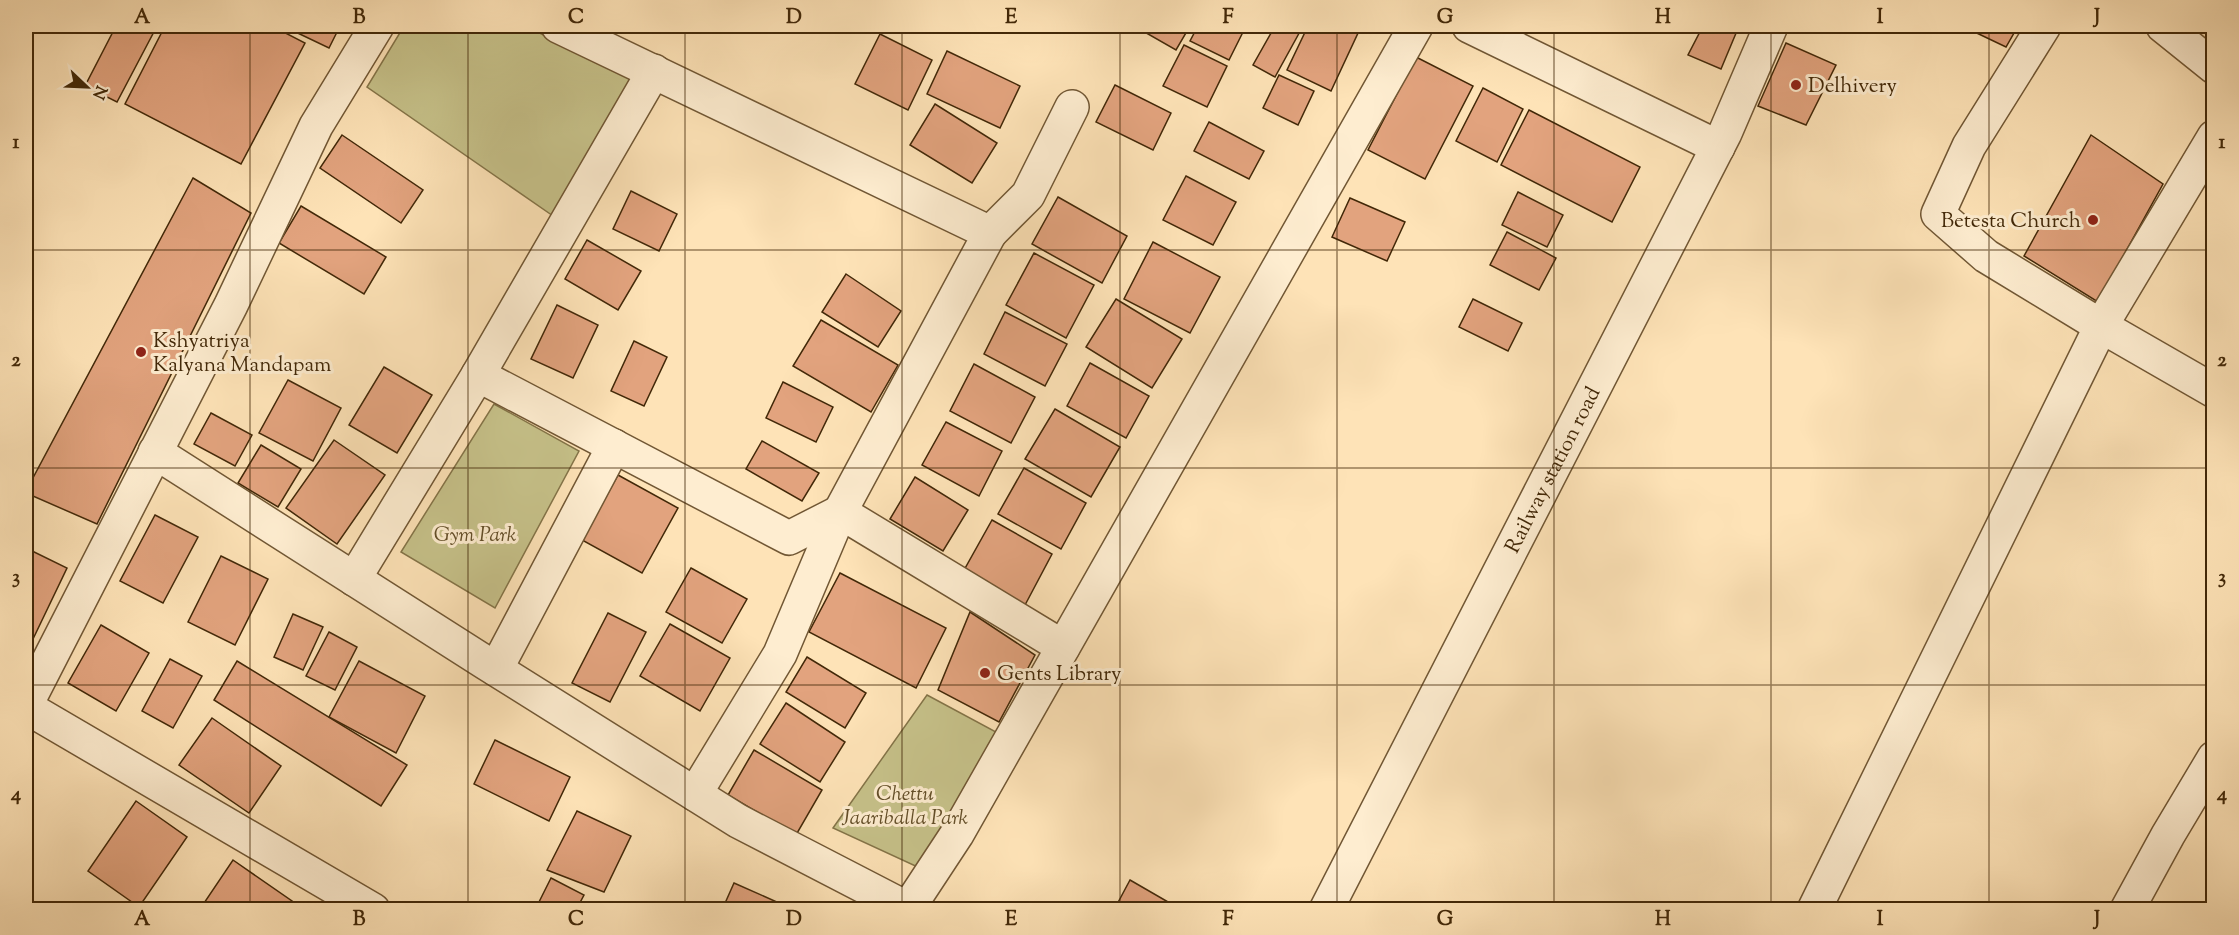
<svg xmlns="http://www.w3.org/2000/svg" width="2239" height="935" viewBox="0 0 2239 935" font-family="'Sorts Mill Goudy',serif">
<style>
.green{fill:#c6c189;stroke:#847448;stroke-width:1.5}
.building{fill:#e2a37e;stroke:#422808;stroke-width:1.5}
.lines{fill:none;stroke-linecap:round;stroke-linejoin:round}
.minor-casing{stroke:#715734;stroke-width:36}
.tertiary-casing{stroke:#715734;stroke-width:36}
.minor{stroke:#feedd0;stroke-width:33}
.tertiary{stroke:#feedd0;stroke-width:33}
.grid{fill:none;stroke:#422808;stroke-width:1.5;stroke-opacity:0.55}
.poi-dot{fill:#8f2418;stroke:#feedd0;stroke-width:2}
.labels{text-anchor:middle;stroke-width:6;stroke-linejoin:round;paint-order:stroke}
.poi-label{font-size:21px;fill:#422808;stroke:#feedd0;text-anchor:start}
.street-label{font-size:21px;fill:#422808;stroke:#feedd0}
.park-label{font-size:21px;font-style:italic;fill:#634e28;stroke:#feedd0}
.neatline{fill:none;stroke:#422808;stroke-width:2}
.grid-label{font-size:20px;text-anchor:middle;font-weight:bold;fill:#422808}
</style>
<rect width="100%" height="100%" fill="#fee3b7"/>
<filter id="stains"><feTurbulence type="fractalNoise" baseFrequency=".00333" numOctaves="4"/><feColorMatrix values="0 0 0 0 .2 0 0 0 0 .09 0 0 0 0 .02 0 0 0 .5 -.17"/></filter>
<radialGradient id="worn" r=".72"><stop offset=".6" stop-color="#630" stop-opacity="0"/><stop offset="1" stop-color="#630" stop-opacity=".3"/></radialGradient>
<g class="green">
<path d="M404,26H526L630,79L556,218L367,87Z"/>
<path d="M494,404L579,451L495,608L401,552Z"/>
<path d="M927,695L996,732L922,869L833,828Z"/>
</g>
<g class="building">
<path d="M116,26H157L117,102L85,86Z"/>
<path d="M165,26H272L305,43L241,164L125,104Z"/>
<path d="M283,26H340L329,48Z"/>
<path d="M1134,26H1190L1176,50Z"/>
<path d="M1198,26H1246L1229,60L1190,41Z"/>
<path d="M1275,26H1303L1275,77L1253,65Z"/>
<path d="M1308,26H1343L1358,33L1331,91L1287,70Z"/>
<path d="M1703,26H1739L1721,69L1688,55Z"/>
<path d="M1962,26H2018L2006,47Z"/>
<path d="M880,34L932,60L908,110L855,84Z"/>
<path d="M1786,43L1836,65L1806,125L1758,106Z"/>
<path d="M1184,45L1227,66L1207,107L1163,86Z"/>
<path d="M947,51L1020,86L1000,128L927,94Z"/>
<path d="M1416,57L1473,86L1425,179L1368,150Z"/>
<path d="M1279,75L1314,91L1298,125L1263,108Z"/>
<path d="M1115,85L1171,113L1153,150L1096,122Z"/>
<path d="M1483,88L1523,109L1497,162L1456,141Z"/>
<path d="M935,104L997,143L972,183L910,145Z"/>
<path d="M1529,110L1640,167L1612,222L1501,165Z"/>
<path d="M1209,122L1264,151L1249,179L1194,151Z"/>
<path d="M342,135L423,190L401,223L320,168Z"/>
<path d="M2091,135L2163,184L2098,302L2024,256Z"/>
<path d="M1186,176L1236,202L1213,245L1163,220Z"/>
<path d="M193,178L251,213L97,524L26,493V491Z"/>
<path d="M631,191L677,214L659,251L613,229Z"/>
<path d="M1518,192L1563,215L1547,247L1502,225Z"/>
<path d="M1058,197L1127,236L1102,283L1032,244Z"/>
<path d="M1350,198L1405,222L1387,261L1332,237Z"/>
<path d="M301,206L386,257L364,294L279,243Z"/>
<path d="M1507,232L1556,258L1539,290L1490,265Z"/>
<path d="M587,240L641,271L618,310L565,279Z"/>
<path d="M1153,242L1220,277L1190,333L1124,299Z"/>
<path d="M1034,253L1094,285L1066,338L1006,305Z"/>
<path d="M846,274L901,311L878,347L822,312Z"/>
<path d="M1116,299L1182,339L1152,388L1086,347Z"/>
<path d="M1473,299L1522,323L1508,351L1459,327Z"/>
<path d="M557,305L598,325L573,378L531,359Z"/>
<path d="M1005,312L1067,344L1045,386L984,354Z"/>
<path d="M821,320L898,365L871,412L793,366Z"/>
<path d="M634,341L667,357L644,406L611,391Z"/>
<path d="M1090,363L1149,396L1126,438L1067,406Z"/>
<path d="M974,364L1035,397L1011,443L950,411Z"/>
<path d="M384,367L432,395L397,453L349,425Z"/>
<path d="M288,380L341,408L313,461L259,433Z"/>
<path d="M783,382L833,407L816,442L766,418Z"/>
<path d="M1055,409L1120,447L1091,497L1025,459Z"/>
<path d="M211,413L252,435L235,466L194,444Z"/>
<path d="M946,422L1002,451L979,496L922,465Z"/>
<path d="M334,440L385,475L337,544L286,508Z"/>
<path d="M762,441L819,473L802,501L746,469Z"/>
<path d="M261,445L301,469L278,507L238,483Z"/>
<path d="M1024,468L1086,503L1061,549L998,514Z"/>
<path d="M618,475L678,508L642,573L582,540Z"/>
<path d="M915,477L968,510L943,551L890,519Z"/>
<path d="M155,515L198,537L163,603L120,581Z"/>
<path d="M992,520L1052,554L1025,605L963,572Z"/>
<path d="M26,548L67,568L33,639L26,635Z"/>
<path d="M221,556L268,579L235,645L188,622Z"/>
<path d="M691,568L747,599L722,643L666,612Z"/>
<path d="M840,573L946,628L916,688L809,632Z"/>
<path d="M970,612L1035,655L999,722L938,690Z"/>
<path d="M608,613L646,632L610,702L572,683Z"/>
<path d="M293,614L323,627L303,670L274,657Z"/>
<path d="M670,624L730,658L700,711L640,676Z"/>
<path d="M101,625L149,653L116,711L68,683Z"/>
<path d="M329,632L357,647L335,690L306,676Z"/>
<path d="M807,657L866,693L845,728L786,692Z"/>
<path d="M170,659L202,676L173,728L142,711Z"/>
<path d="M237,661L407,765L381,806L214,700Z"/>
<path d="M359,661L425,696L396,753L329,717Z"/>
<path d="M786,703L845,742L820,782L760,744Z"/>
<path d="M212,718L281,766L249,813L179,765Z"/>
<path d="M495,740L570,777L549,821L474,784Z"/>
<path d="M754,750L822,790L796,835L728,795Z"/>
<path d="M136,801L187,837L139,907L88,871Z"/>
<path d="M577,811L631,836L604,892L547,870Z"/>
<path d="M233,860L305,910H207L202,906Z"/>
<path d="M551,878L584,895L576,910H535Z"/>
<path d="M1130,880L1182,910H1114Z"/>
<path d="M734,883L786,906L784,910H722Z"/>
</g>
<g class="lines">
<g class="minor-casing">
<g id="minor">
<path d="M558,26L990,233L840,512L1063,647"/>
<path d="M1469,26L1718,147"/>
<path d="M2163,26L2214,67"/>
<path d="M654,71L478,375L789,538L840,512"/>
<path d="M2214,137L2101,326L2214,391"/>
<path d="M990,233L1028,195L1072,107"/>
<path d="M155,452L486,663L738,821L910,910"/>
<path d="M354,579L478,375"/>
<path d="M496,669L614,446"/>
<path d="M26,705L231,305L316,126L377,26"/>
<path d="M26,707L373,910"/>
<path d="M695,794L780,654L840,512"/>
<path d="M907,910L957,834L1416,26"/>
<path d="M1814,910L2101,326L1986,256L1938,214L1969,146L2044,26"/>
<path d="M2127,910L2168,835L2214,758"/>
</g>
</g>
<g class="tertiary-casing">
<g id="tertiary">
<path id="s1" d="M1326,910L1725,133L1771,26"/>
</g>
</g>
<use href="#minor" class="minor"/>
<use href="#tertiary" class="tertiary"/>
</g>
<path class="grid" d="M250,26V910M468,26V910M685,26V910M902,26V910M1120,26V910M1337,26V910M1554,26V910M1771,26V910M1989,26V910M26,250H2214M26,468H2214M26,685H2214"/>
<g class="poi-dot">
<circle cx="1796" cy="85" r="6"/>
<circle cx="2093" cy="220" r="6"/>
<circle cx="141" cy="352" r="6"/>
<circle cx="985" cy="673" r="6"/>
</g>
<g class="labels">
<g class="poi-label">
<text x="1808" y="92">Delhivery</text>
<text x="2081" y="227" text-anchor="end">Betesta Church</text>
<text x="153" y="347">Kshyatriya<tspan x="153" dy="24">Kalyana Mandapam</tspan></text>
<text x="997" y="680">Gents Library</text>
</g>
<g class="street-label">
<text dy="7" stroke="none"><textPath href="#s1" startOffset="495">Railway station road</textPath></text>
</g>
<g class="park-label">
<text x="475" y="541">Gym Park</text>
<text x="905" y="800">Chettu<tspan x="905" dy="24">Jaariballa Park</tspan></text>
</g>
</g>
<rect width="2239" height="935" fill="none" stroke="#fee3b7" stroke-width="66"/>
<g transform="translate(87 87) rotate(113)" stroke="#feedd0" stroke-width="4.5" paint-order="stroke">
<path d="M0-4.5L10 22L0 15L-10 22Z" fill="#422808"/>
<text y="-9" font-size="16" font-weight="bold" text-anchor="middle" fill="#422808">N</text>
</g>
<rect x="33" y="33" width="2173" height="869" class="neatline"/>
<g class="grid-label">
<text x="142" y="23">A</text>
<text x="359" y="23">B</text>
<text x="576" y="23">C</text>
<text x="794" y="23">D</text>
<text x="1011" y="23">E</text>
<text x="1228" y="23">F</text>
<text x="1445" y="23">G</text>
<text x="1663" y="23">H</text>
<text x="1880" y="23">I</text>
<text x="2097" y="23">J</text>
<text x="16" y="148">1</text>
<text x="2222" y="148">1</text>
<text x="16" y="366">2</text>
<text x="2222" y="366">2</text>
<text x="16" y="583">3</text>
<text x="2222" y="583">3</text>
<text x="16" y="800">4</text>
<text x="2222" y="800">4</text>
<text x="142" y="925">A</text>
<text x="359" y="925">B</text>
<text x="576" y="925">C</text>
<text x="794" y="925">D</text>
<text x="1011" y="925">E</text>
<text x="1228" y="925">F</text>
<text x="1445" y="925">G</text>
<text x="1663" y="925">H</text>
<text x="1880" y="925">I</text>
<text x="2097" y="925">J</text>
</g>
<rect width="100%" height="100%" filter="url(#stains)"/>
<rect width="100%" height="100%" fill="url(#worn)"/>
</svg>
